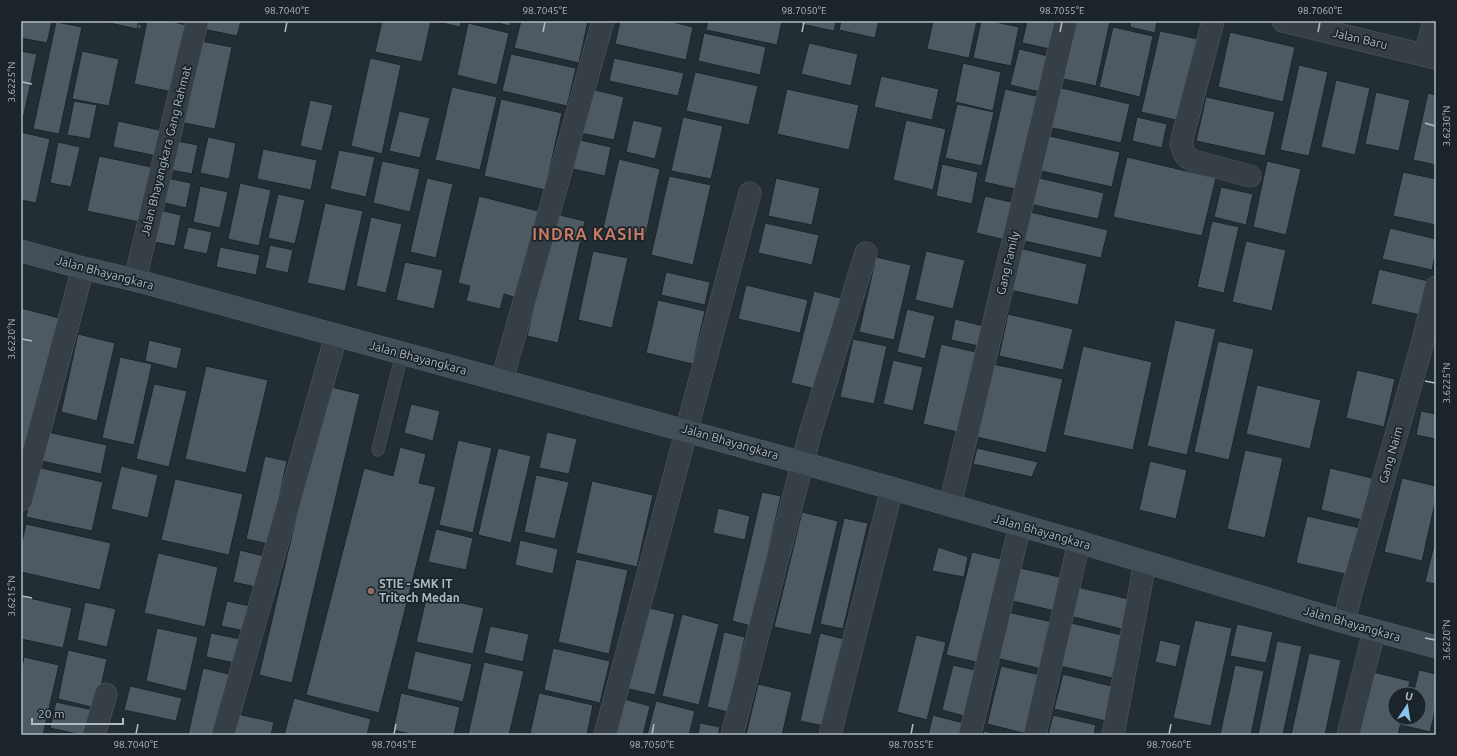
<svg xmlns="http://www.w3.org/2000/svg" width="1457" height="756" viewBox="0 0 1457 756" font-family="Ubuntu,sans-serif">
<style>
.building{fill:#4d5a63;stroke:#1c262c}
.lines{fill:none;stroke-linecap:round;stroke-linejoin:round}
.lane-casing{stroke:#525d63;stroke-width:13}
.street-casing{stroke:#525d63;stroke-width:23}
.secondary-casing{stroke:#525d63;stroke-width:23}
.path{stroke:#485958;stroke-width:2.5;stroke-dasharray:3 3;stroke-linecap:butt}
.lane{stroke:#353f45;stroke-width:12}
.street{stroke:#353f45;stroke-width:22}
.secondary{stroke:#434f58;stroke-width:22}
.ticks{fill:none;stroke:#afbac2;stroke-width:1.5}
.education-dot{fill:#8d6e63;stroke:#1a242a;stroke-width:1.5}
.labels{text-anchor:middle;stroke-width:3.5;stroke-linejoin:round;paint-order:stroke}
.street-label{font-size:12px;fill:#afbac2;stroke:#1a242a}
.poi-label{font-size:12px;font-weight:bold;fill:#afbac2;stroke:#1a242a;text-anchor:start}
.district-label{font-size:16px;font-weight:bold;letter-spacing:1px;fill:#c77b65;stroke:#1a242a}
.neatline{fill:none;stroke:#afbac2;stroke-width:1.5}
.ticks-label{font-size:10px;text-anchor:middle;fill:#afbac2}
</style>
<rect width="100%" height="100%" fill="#222d34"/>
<g class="building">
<path d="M21,21H52L47,43L21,38Z"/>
<path d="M101,21H139L137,29Z"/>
<path d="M147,21H169L191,26L177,93L134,84Z"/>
<path d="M204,21H241L237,36L203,29Z"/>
<path d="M382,21H431L422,62L375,52Z"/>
<path d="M433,21H461L460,27Z"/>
<path d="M490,21H511L510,26Z"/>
<path d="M521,21H588L579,63L514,48Z"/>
<path d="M620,21H669L693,27L686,60L615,44Z"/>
<path d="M708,21H782L777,45L706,30Z"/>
<path d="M802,21H836L834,31L801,24Z"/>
<path d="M841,21H879L875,38L839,30Z"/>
<path d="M933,21H977L969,58L927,49Z"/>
<path d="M981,21H991L1019,27L1011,66L973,58Z"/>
<path d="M1027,21H1057L1050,49L1022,43Z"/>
<path d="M1072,21H1110L1096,86L1059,78Z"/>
<path d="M1131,21H1157L1155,33L1130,27Z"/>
<path d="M56,22L82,27L59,134L33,129Z"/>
<path d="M468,23L509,33L497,85L457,75Z"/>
<path d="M1113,27L1153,36L1140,97L1099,87Z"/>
<path d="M1160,31L1198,39L1180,121L1141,112Z"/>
<path d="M1230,32L1295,47L1283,102L1218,87Z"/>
<path d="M704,33L766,47L760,75L698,61Z"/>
<path d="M201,41L232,47L215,129L184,123Z"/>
<path d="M809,43L858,54L851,86L801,74Z"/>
<path d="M1019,49L1048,56L1040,92L1010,85Z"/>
<path d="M21,51L37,54L21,128Z"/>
<path d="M82,51L119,59L109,106L72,99Z"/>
<path d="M511,54L576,68L567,106L502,91Z"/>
<path d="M370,58L401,65L382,154L351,146Z"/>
<path d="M614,58L684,73L678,96L609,81Z"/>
<path d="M963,63L1001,72L993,111L955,102Z"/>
<path d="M1299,65L1328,72L1309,156L1280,150Z"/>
<path d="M695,72L758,86L749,125L686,111Z"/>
<path d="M881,76L939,89L932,120L874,107Z"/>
<path d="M1336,80L1370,88L1355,155L1321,147Z"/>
<path d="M452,87L497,97L480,170L435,160Z"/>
<path d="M1057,87L1130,104L1121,143L1048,127Z"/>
<path d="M591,89L624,97L614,140L581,133Z"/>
<path d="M787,89L859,105L849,150L777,134Z"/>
<path d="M1005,89L1040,97L1019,190L984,182Z"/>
<path d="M1376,92L1410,100L1399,151L1365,144Z"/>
<path d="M1428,93L1436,95V165L1413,160Z"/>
<path d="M1206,97L1275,112L1265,156L1196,141Z"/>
<path d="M501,99L562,113L545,190L484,176Z"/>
<path d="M310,100L333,105L322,151L300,146Z"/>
<path d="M74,101L97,105L90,139L67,135Z"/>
<path d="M957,104L994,112L982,166L945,158Z"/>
<path d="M399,111L430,118L420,158L389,151Z"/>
<path d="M683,117L723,126L711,179L671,171Z"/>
<path d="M1137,117L1167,124L1162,148L1132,141Z"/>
<path d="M633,120L663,127L655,159L626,152Z"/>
<path d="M906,120L946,129L933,190L893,180Z"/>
<path d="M118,121L168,132L162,157L113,147Z"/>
<path d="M21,132L50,139L36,203L21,200Z"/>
<path d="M1045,135L1120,152L1112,187L1037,170Z"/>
<path d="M208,137L236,143L229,179L200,173Z"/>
<path d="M171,140L198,145L192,174L165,169Z"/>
<path d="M580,140L611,147L605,176L573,169Z"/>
<path d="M58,142L80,147L71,187L50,183Z"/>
<path d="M263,149L317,160L311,190L257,179Z"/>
<path d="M339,150L375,157L366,197L330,189Z"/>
<path d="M99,156L156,168L144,223L87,211Z"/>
<path d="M1127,157L1216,178L1202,236L1113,217Z"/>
<path d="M619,159L660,169L645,238L603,228Z"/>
<path d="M382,161L420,169L410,212L373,203Z"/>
<path d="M1267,161L1301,169L1286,235L1253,227Z"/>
<path d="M942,164L978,172L972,204L936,196Z"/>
<path d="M1403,172L1436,179V225L1393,216Z"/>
<path d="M669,176L711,185L693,265L651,255Z"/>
<path d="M162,177L191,183L186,208L157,201Z"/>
<path d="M1035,177L1104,193L1098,219L1029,204Z"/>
<path d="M427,178L453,184L436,258L410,252Z"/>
<path d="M776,178L820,188L812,225L768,216Z"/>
<path d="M240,183L271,190L259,246L228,239Z"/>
<path d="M200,186L228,192L220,228L193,222Z"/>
<path d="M1221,187L1253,194L1246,225L1214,217Z"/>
<path d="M278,194L305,200L295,244L268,238Z"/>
<path d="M479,196L538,211L517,298L504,294L500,309L466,301L470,286L458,283Z"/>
<path d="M985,196L1015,203L1006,240L976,233Z"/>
<path d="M325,203L363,211L345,291L307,283Z"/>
<path d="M155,209L181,215L175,246L148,241Z"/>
<path d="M1030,212L1108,230L1101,258L1024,241Z"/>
<path d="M555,214L585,221L558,343L527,336Z"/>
<path d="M371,217L402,224L386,293L356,286Z"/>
<path d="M1212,221L1239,227L1224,293L1197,287Z"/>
<path d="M765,223L819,235L812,265L758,253Z"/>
<path d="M188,227L212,232L207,254L183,249Z"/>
<path d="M1390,228L1436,239V251L1432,270L1382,259Z"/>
<path d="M1246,241L1286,250L1272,311L1232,302Z"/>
<path d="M270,245L293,250L288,273L265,268Z"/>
<path d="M220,247L260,255L256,275L216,267Z"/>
<path d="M1019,248L1087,264L1078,305L1010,290Z"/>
<path d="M593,251L628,258L612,328L578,320Z"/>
<path d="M926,251L965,260L953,309L915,300Z"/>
<path d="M876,257L911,265L894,340L859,332Z"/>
<path d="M405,262L443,270L434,309L396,300Z"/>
<path d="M1379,269L1428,281L1420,315L1371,304Z"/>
<path d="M666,272L710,282L705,305L661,295Z"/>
<path d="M746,285L808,300L800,333L738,319Z"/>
<path d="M814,291L844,299L820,390L791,383Z"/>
<path d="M658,300L705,311L693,364L646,353Z"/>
<path d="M21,308L63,319L21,462Z"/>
<path d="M907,309L935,316L925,359L897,352Z"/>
<path d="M1008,314L1073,329L1063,370L999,356Z"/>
<path d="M955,319L992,328L988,348L951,340Z"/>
<path d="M1175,320L1216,329L1187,455L1147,446Z"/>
<path d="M78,334L115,343L97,421L61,412Z"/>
<path d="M853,339L887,346L874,404L840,397Z"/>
<path d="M149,340L182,348L177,369L145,361Z"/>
<path d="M1218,341L1254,349L1229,460L1194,452Z"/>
<path d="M941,344L984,354L966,434L923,424Z"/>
<path d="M1083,346L1152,362L1133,450L1063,435Z"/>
<path d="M120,357L152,364L134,445L102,438Z"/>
<path d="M893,360L923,367L913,411L883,404Z"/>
<path d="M993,364L1063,379L1046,453L977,437Z"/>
<path d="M206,366L268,380L246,473L185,459Z"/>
<path d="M1357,370L1395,379L1384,427L1346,418Z"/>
<path d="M154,384L187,391L169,467L136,459Z"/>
<path d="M1257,385L1321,400L1310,449L1246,434Z"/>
<path d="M327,386L360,394L292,683L259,675Z"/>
<path d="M411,404L440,411L433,441L404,433Z"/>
<path d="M1421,411L1436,414V439L1416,435Z"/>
<path d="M43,431L107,445L101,474L37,460Z"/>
<path d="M547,432L577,439L569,474L539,468Z"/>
<path d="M458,440L492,448L473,533L439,525Z"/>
<path d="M400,447L426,454L419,483L436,487L379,713L306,695L364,468L393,476Z"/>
<path d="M498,448L531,456L511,543L478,535Z"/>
<path d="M977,448L1038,462L1032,477L973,464Z"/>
<path d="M1245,450L1283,458L1265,538L1227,529Z"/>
<path d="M265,456L287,461L269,544L246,539Z"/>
<path d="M1150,461L1187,470L1176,519L1139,510Z"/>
<path d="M121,466L158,475L148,518L111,509Z"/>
<path d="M37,467L103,482L92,531L26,517Z"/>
<path d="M1330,468L1372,478L1362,520L1321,510Z"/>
<path d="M536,475L569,482L555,539L524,532Z"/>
<path d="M1402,478L1436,486V499L1422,561L1384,552Z"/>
<path d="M175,479L243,494L229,555L161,540Z"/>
<path d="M592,481L653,495L637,567L576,553Z"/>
<path d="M762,492L781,496L751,626L732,621Z"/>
<path d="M718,508L750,516L745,540L713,533Z"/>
<path d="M802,512L838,521L811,635L774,627Z"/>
<path d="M1307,516L1360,528L1350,575L1296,563Z"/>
<path d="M844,518L868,523L843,629L820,624Z"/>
<path d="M26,524L111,543L100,590L21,572V547Z"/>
<path d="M436,529L473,538L466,570L428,562Z"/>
<path d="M1436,537V584L1425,582Z"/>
<path d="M520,540L558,549L553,574L515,565Z"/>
<path d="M938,547L968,557L964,577L932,571Z"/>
<path d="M240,550L263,556L256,587L233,582Z"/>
<path d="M972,552L1009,561L984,664L946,655Z"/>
<path d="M158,553L218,567L205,627L144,613Z"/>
<path d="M576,559L628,570L609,654L558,642Z"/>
<path d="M1016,567L1064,578L1055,611L1008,600Z"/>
<path d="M1073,586L1129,599L1122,629L1066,615Z"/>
<path d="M427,595L484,608L473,654L416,642Z"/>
<path d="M21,596L72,608L63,648L21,639Z"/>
<path d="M227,601L250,606L245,631L221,626Z"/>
<path d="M85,602L116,609L107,647L77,640Z"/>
<path d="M641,606L675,614L655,695L621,687Z"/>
<path d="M1003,611L1057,623L1046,670L992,657Z"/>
<path d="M682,614L719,624L699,705L662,696Z"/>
<path d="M1195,620L1232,628L1211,726L1173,718Z"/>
<path d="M1071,623L1122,635L1112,678L1060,666Z"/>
<path d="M1237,624L1273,632L1266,663L1230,656Z"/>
<path d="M490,626L529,634L523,662L484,653Z"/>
<path d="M157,628L198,637L186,691L146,681Z"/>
<path d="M724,632L745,637L728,712L707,707Z"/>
<path d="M211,633L240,639L235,663L206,657Z"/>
<path d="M820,633L844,639L824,726L800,721Z"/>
<path d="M916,635L946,642L927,720L897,712Z"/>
<path d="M1160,640L1181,645L1176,667L1155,662Z"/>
<path d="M1277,641L1302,646L1283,735H1258Z"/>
<path d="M553,648L610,661L600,703L544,690Z"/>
<path d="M68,650L107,659L96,708L58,699Z"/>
<path d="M415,651L472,664L463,702L407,689Z"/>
<path d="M1309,653L1341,660L1325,735H1291Z"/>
<path d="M24,657L59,665L43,735H21V671Z"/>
<path d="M484,662L524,671L509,735H468Z"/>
<path d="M953,665L983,672L972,718L942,710Z"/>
<path d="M1235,665L1264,671L1251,735H1220Z"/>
<path d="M1001,666L1045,676L1031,735L987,724Z"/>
<path d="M203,668L229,674L216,735H188Z"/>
<path d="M1365,670L1410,681L1407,694H1395V718H1402L1398,735H1354Z"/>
<path d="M1419,670L1436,674V707L1430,732L1405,726L1407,718H1419V694H1413Z"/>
<path d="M1063,674L1115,687L1106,721L1054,709Z"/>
<path d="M758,684L792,692L782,735H746Z"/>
<path d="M130,686L182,698L176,721L124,710Z"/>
<path d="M401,693L460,707L454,735H415L393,730Z"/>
<path d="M539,693L593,705L587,735H541L530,733Z"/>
<path d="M616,697L650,706L643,735H607Z"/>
<path d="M294,698L371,719L367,735H284Z"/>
<path d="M656,701L695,711L689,735H647Z"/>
<path d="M56,702L98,711L92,735H82L50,728Z"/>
<path d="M237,714L274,722L271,735H232Z"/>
<path d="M933,715L967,724L964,735H928Z"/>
<path d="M1053,715L1096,725L1094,735H1048Z"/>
<path d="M700,723L720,727L718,735H698Z"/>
<path d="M984,731L1001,735H983Z"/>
</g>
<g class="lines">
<g class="lane-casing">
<path id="lane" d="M378,450L402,354"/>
</g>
<g class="street-casing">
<g id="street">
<path d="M1213,21L1181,143C1183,153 1185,157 1194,161L1250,176"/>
<path d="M1283,21L1436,58"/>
<path d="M1425,55L1434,21"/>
<path d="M135,280L197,21"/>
<path d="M502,380L603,21"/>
<path d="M21,500L83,268"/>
<path d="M950,505L1066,21"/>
<path d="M1344,622L1351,593L1422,345L1436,287"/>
<path d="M94,735L106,694"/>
<path d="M223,735L336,336"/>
<path d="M605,735L750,193"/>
<path d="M732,735L811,430L866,253"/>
<path d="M830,735L892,488"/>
<path d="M970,735L1020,525"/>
<path d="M1035,735L1079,542"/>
<path d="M1113,735L1145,562"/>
<path d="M1348,735L1374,631"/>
</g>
</g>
<g class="secondary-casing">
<path id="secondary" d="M21,251L83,268L135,280L803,463L1079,542L1344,622L1436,647"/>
</g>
<path class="path" d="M139,28L141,21"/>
<use href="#lane" class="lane"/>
<use href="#street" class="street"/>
<use href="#secondary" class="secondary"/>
</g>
<path class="ticks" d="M285,32L287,22M543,32L545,22M802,32L804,22M1060,32L1062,22M1318,32L1320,22M22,82L32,84M1425,123L1435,126M22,339L32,341M1425,381L1435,383M22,596L32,598M1425,638L1435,640M136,734L138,724M394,734L396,724M652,734L654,724M911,734L913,724M1169,734L1171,724"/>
<circle class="education-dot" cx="371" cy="591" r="4"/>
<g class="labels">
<g class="street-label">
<text transform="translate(1360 39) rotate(13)" y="4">Jalan Baru</text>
<text transform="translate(166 151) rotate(-76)" y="4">Jalan Bhayangkara Gang Rahmat</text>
<text transform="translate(1008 263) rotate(-77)" y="4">Gang Family</text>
<text transform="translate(105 273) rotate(15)" y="4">Jalan Bhayangkara</text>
<text transform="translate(418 358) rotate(15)" y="4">Jalan Bhayangkara</text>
<text transform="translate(730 442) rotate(16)" y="4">Jalan Bhayangkara</text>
<text transform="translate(1391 455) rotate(-74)" y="4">Gang Naim</text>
<text transform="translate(1042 532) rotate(16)" y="4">Jalan Bhayangkara</text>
<text transform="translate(1352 624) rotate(16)" y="4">Jalan Bhayangkara</text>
</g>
<g class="poi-label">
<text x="379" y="588">STIE - SMK IT<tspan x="379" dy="14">Tritech Medan</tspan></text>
</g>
<g class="district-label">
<text x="589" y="240">INDRA KASIH</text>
</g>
</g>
<rect width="1457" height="756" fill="none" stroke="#1a242a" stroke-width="44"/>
<g transform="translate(1407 706) rotate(12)"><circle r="19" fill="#1a242a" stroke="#566067"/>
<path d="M0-3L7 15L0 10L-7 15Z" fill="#8ac4ec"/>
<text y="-6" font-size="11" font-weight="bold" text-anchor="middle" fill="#afbac2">U</text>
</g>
<path d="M32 718v6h91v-6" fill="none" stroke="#afbac2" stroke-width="2"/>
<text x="38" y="718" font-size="12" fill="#afbac2" stroke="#1a242a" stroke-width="3" paint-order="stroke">20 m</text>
<rect x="22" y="22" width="1413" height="712" class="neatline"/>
<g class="ticks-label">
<text x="287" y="14">98.7040°E</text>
<text x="545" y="14">98.7045°E</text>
<text x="804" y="14">98.7050°E</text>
<text x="1062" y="14">98.7055°E</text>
<text x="1320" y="14">98.7060°E</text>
<text transform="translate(11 82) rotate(-90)" y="4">3.6225°N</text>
<text transform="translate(1446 126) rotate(-90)" y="4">3.6230°N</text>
<text transform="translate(11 339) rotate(-90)" y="4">3.6220°N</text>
<text transform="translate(1446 383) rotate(-90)" y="4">3.6225°N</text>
<text transform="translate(11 596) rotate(-90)" y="4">3.6215°N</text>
<text transform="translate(1446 640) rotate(-90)" y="4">3.6220°N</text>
<text x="136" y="748">98.7040°E</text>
<text x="394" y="748">98.7045°E</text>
<text x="652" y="748">98.7050°E</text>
<text x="911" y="748">98.7055°E</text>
<text x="1169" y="748">98.7060°E</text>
</g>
</svg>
